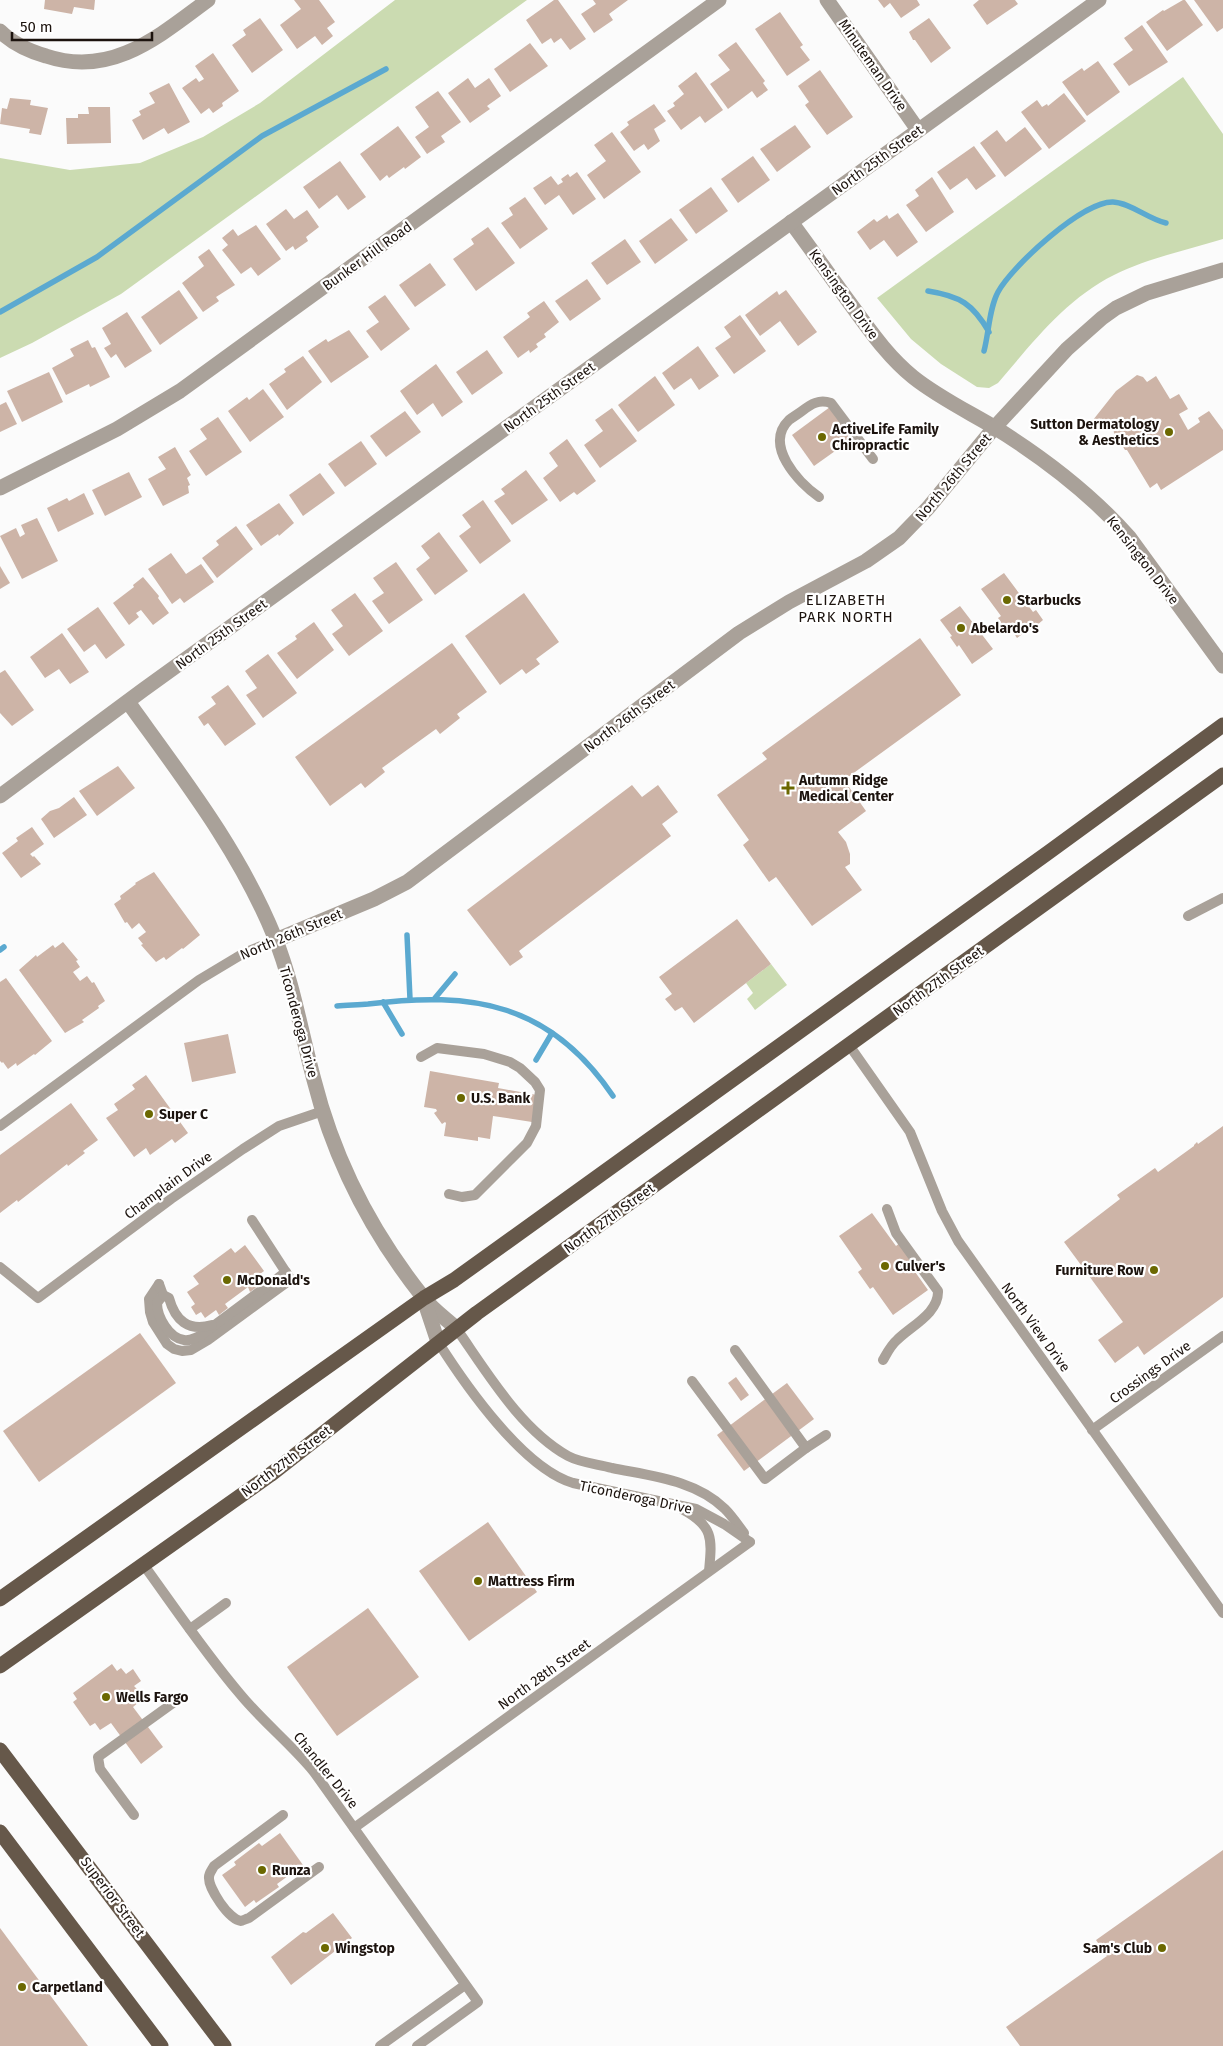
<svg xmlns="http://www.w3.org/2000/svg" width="1223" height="2046" viewBox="0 0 1223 2046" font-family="'Fira Sans',sans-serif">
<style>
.green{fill:#cbdbb1}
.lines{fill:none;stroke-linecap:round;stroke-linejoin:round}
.stream{stroke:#5ba9d0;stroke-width:5.5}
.building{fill:#cdb4a7}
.lane{stroke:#a9a199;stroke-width:10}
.street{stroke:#a9a199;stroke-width:15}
.primary{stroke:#66584a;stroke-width:15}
.poi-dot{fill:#6b6801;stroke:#fff;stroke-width:2}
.labels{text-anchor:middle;stroke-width:4.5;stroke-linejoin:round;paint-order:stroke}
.street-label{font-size:14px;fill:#1c130e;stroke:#fff}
.poi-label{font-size:14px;font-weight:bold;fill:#1c130e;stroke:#fff;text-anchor:start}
.neighbourhood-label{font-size:15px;letter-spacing:1px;fill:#1c130e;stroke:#fff}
</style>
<rect width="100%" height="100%" fill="#fbfbfb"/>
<g class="green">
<path d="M395,0H527L121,294L32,343L0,358V158L70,170L140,163L203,137L260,103Z"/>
<path d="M1183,77L1223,134V239C1187,250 1148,258 1114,275C1066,299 1033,342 998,383L989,388L977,387L941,364L911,339L877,298Z"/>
<path d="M771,964L787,985L755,1010L747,999L753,993L746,983Z"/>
</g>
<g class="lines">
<g class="stream">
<path d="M928,291C960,296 973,304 989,332"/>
<path d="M0,312L97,257L262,136L386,69"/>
<path d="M984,351C989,332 989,309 998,292C1012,266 1083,201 1113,202C1131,203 1148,219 1166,223"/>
<path d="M407,935L410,999"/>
<path d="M0,950L4,947"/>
<path d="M435,998L455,974"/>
<path d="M383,1002L402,1034"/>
<path d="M337,1006C347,1005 358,1005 368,1004C473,991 550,1003 613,1096"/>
<path d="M536,1060L552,1033"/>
</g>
</g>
<g class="building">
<path d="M45,0H95L94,10L74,7L72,14L44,9Z"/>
<path d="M294,0H319L335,22L327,28L333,36L322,45L315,36L297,49L280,25L301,9Z"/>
<path d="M554,0H558L586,39L570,50L561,38L554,43L551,38L542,44L526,20Z"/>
<path d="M593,0H628L609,14L613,20L594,33L581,14L596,4Z"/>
<path d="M878,0H917L920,5L901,18L890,3L884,8Z"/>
<path d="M979,0H1015L1018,4L987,25L973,5Z"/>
<path d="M1183,0H1185L1203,25L1167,51L1146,22L1163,10L1164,11Z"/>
<path d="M1194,0H1223V28L1217,32Z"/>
<path d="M780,12L803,45L800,47L810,60L787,76L755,29Z"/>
<path d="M260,18L283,50L252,73L232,45L246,35L243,30Z"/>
<path d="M929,18L951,48L931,63L915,40H913L909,32Z"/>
<path d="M1142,25L1168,62L1129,86L1113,64L1133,50L1124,38Z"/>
<path d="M736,42L765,81L763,83L768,90L757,98L752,91L728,109L710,84L730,70L718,55Z"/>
<path d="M530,43L548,66L510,92L494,69Z"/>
<path d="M213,53L239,91L222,103L223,106L213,113L209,108L201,114L182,88L196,78L199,82L204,79L195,66Z"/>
<path d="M1098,61L1120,92L1087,116L1062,82L1082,68L1084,71Z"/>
<path d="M820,70L853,117L827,135L805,105L809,102L798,86Z"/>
<path d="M696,72L723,110L705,123L700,116L681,130L667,111L675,106L673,103L684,94L678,86Z"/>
<path d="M468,78L475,88L489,78L501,96L487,106L490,109L470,123L448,93Z"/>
<path d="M169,83L190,122L168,134L164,128L143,140L132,120L141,115L139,111L155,103L149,93Z"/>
<path d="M438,91L461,122L441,136L445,142L427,154L415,137L429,127L415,107Z"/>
<path d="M1064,93L1086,121L1049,149L1021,112L1037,100L1042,107L1047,104L1048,106Z"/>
<path d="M10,98L31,100L30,105L48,108L41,135L29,133L30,129L0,124L2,108L7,109Z"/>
<path d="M654,104L666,121L654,129L660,141L648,150L644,144L634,151L620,132L629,125L627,122Z"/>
<path d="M88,107H110L111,143L67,144L66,118H78V114H89Z"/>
<path d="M795,125L811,147L777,172L760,149Z"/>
<path d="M398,126L421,157L405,169L404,167L389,178L387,175L380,181L360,154Z"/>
<path d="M1025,127L1042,149L1005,177L980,143L997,130L1006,142Z"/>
<path d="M612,132L641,172L604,199L587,175L606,161L594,145Z"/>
<path d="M974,146L996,176L976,190L967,178L950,190L937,172Z"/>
<path d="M753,156L770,180L738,203L721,179Z"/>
<path d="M340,161L366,197L348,210L337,195L319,209L303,187Z"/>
<path d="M577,172L596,199L573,215L559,195L545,205L533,188L551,176L558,185L563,182L561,179L568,174L570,177Z"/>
<path d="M932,177L954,212L926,232L906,205L919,196L915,190Z"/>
<path d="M711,187L728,211L696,234L679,210Z"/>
<path d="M525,197L548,229L520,249L501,223L513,215L509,208Z"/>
<path d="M286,209L294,219L307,210L319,227L306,237L308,241L295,250L293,246L286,251L266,224Z"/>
<path d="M898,213L918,242L897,257L884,240L870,250L857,232L874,219L877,222L887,215L889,219Z"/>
<path d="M671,218L688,240L655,264L639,241Z"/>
<path d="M256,225L281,259L258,276L251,267L241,274L222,250L228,245L222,238L233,229L238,236Z"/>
<path d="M488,227L515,263L476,291L453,259L474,244L471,239Z"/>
<path d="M625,239L641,262L607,285L591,263Z"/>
<path d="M209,249L235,285L216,297L219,301L203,312L182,283L204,266L198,257Z"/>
<path d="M430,263L446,285L415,307L399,285Z"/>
<path d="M587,279L601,299L570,321L555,301Z"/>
<path d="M179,290L198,318L160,345L141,317Z"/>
<path d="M786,290L817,332L798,346L780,321L760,336L745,315L777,291L779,295Z"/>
<path d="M385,295L410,329L381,351L366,331L379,322L368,307Z"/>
<path d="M544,301L559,322L544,334L546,337L536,344L538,347L530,353L529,350L518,358L503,337L530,317L527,313Z"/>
<path d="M127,312L152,351L125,368L116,354L111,358L104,348L111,344L102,328Z"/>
<path d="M740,315L766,351L734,374L715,348L731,337L724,327Z"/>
<path d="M349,330L369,357L331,383L308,351L326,339L328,342Z"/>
<path d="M88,340L92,348L95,347L110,377L90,387L89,384L66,395L52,368L74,356L70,349Z"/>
<path d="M698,346L719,376L699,390L691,378L674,390L662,373Z"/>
<path d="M487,350L503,373L472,395L456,372Z"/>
<path d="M303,356L322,382L287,410L269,384L286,372L284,369Z"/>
<path d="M436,364L463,402L442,417L433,403L417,415L400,391Z"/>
<path d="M49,372L63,402L22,422L7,391Z"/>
<path d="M1137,375L1143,377L1147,382L1156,376L1170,399L1179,394L1188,409L1179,414L1188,430L1200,422L1198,418L1209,411L1223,430V450L1161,490L1157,483L1150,488L1127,450H1125L1114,433L1113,428L1109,430L1093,420L1116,391Z"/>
<path d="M655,376L675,405L638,432L618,405Z"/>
<path d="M263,389L284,417L250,442L228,411L247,397L249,400Z"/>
<path d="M6,402L17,424L0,432V405Z"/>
<path d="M830,407L852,439L814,466L792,435Z"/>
<path d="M612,408L637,441L600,468L584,445L603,431L595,420Z"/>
<path d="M405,411L421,432L386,457L370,436Z"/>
<path d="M218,417L242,452L206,476L189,451L207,439L200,429Z"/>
<path d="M567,439L596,481L577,495L574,492L560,502L543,478L558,466L549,453Z"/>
<path d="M361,441L377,464L345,487L328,464Z"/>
<path d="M175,447L191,475L187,478L190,485L188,486L189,493L163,506L148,479L166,469L158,457Z"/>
<path d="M526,470L548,500L512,525L494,501L505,494L501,489Z"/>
<path d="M129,472L142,497L105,516L92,490Z"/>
<path d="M320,473L335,493L303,516L289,495Z"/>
<path d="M84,493L94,514L58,532L47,508L67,498L69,501Z"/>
<path d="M483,500L511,541L480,564L459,536L471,527L462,515Z"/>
<path d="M279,503L294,523L279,536L278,534L261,546L246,525Z"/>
<path d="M37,518L58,561L22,579L0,536L16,528L20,537L25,534L21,525Z"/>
<path d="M236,526L253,549L217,578L202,558L219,545L216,541Z"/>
<path d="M439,532L468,571L435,595L416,569L430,558L421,546Z"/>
<path d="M171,553L186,574L201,564L214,582L184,603L180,598L172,604L148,569Z"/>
<path d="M396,562L423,600L389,624L372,601L384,593L373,578Z"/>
<path d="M0,566L10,583L0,589Z"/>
<path d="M1004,573L1033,612L1036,610L1043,620L1030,631L1029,629L1017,638L1010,628L1007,631L998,618L1001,616L981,589Z"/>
<path d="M143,577L159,596L158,598L169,613L153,625L141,610L136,613L139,617L129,625L113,603L134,587L133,585Z"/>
<path d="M355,593L383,631L349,656L332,634L343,626L331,610Z"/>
<path d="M524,593L559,642L536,659L540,664L526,674L522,669L500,685L465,636Z"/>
<path d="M960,606L993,649L972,664L959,645L957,647L950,637L952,636L940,620Z"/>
<path d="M98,607L125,645L106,659L95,644L84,652L67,629Z"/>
<path d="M314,622L334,650L297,679L277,653L297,639L295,636Z"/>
<path d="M62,633L89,672L70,684L59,669L45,678L30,657Z"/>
<path d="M920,638L961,695L844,780L866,811L838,832L846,842L850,854V864L845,867L862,890L812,926L776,877L769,882L743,845L749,840L717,795L767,759L762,753Z"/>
<path d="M452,643L487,692L457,714L460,718L440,734L436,729L382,768L385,772L365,788L361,783L330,806L295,757Z"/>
<path d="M268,654L297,693L263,718L246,695L257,688L245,671Z"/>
<path d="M5,670L34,710L12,726L0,713V673Z"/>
<path d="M228,685L256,724L225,746L208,723L204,726L198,717L216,704L211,697Z"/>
<path d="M118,766L135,788L97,816L79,791Z"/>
<path d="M632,785L642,797L658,785L678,812L662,824L671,836L519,951L523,957L510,966L467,910Z"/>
<path d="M74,797L87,815L54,838L41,819L50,811L59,808Z"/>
<path d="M32,827L44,844L30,854L33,857L34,856L41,864L21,878L2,853L18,841L16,838Z"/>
<path d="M154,872L200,935L183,949L182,948L166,960L164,957L156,962L141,945L143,944L138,938L146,932L139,923L132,929L127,922L125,923L114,904L121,899L120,896L136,884L135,883Z"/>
<path d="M737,919L771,964L694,1023L682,1007L675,1011L665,999L672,994L659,977Z"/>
<path d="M63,942L78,960L76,961L80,967L73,972L80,981L87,976L92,983L94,982L105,1001L98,1006L99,1008L82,1020L84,1022L65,1033L19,970L36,955L37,957L53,945L55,948Z"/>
<path d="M6,978L52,1041L35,1055L34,1054L17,1066L16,1063L8,1069L3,1062L2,1063L0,1061V982Z"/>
<path d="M228,1034L236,1073L192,1082L184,1043Z"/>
<path d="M430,1071L499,1083L498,1088L537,1095L532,1122L493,1116L490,1139L478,1137V1141L444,1136L446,1123L445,1122L442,1124L434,1113L437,1111L436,1109L424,1107Z"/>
<path d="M146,1075L188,1133L175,1143L172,1139L150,1155L146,1148L134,1157L106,1118L118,1110L114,1104L135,1089L132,1085Z"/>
<path d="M71,1103L98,1140L83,1151L85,1153L68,1166L67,1164L18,1202L17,1200L0,1213V1155Z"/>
<path d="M1223,1126V1297L1144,1355L1138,1346L1115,1363L1098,1340L1123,1322L1064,1242L1120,1199L1117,1195L1155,1168L1158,1172L1194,1146V1145L1197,1142L1198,1144Z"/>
<path d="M872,1213L896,1246L901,1242L913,1260L908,1262L928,1290L893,1315L873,1287L870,1289L858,1272L862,1269L839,1236Z"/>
<path d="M245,1245L264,1271L260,1274L262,1277L254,1283L257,1287L250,1292L248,1287L225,1304L228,1308L219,1315L216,1310L205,1318L201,1312L196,1315L191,1307L195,1304L187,1292L199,1284L193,1276L231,1248L235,1253Z"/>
<path d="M140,1333L176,1383L39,1482L3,1431Z"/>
<path d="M736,1377L749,1395L741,1401L728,1383Z"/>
<path d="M787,1383L814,1419L744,1471L717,1435Z"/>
<path d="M488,1522L537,1592L469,1641L419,1571Z"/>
<path d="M368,1608L419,1677L337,1736L287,1667Z"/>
<path d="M112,1664L117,1671L121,1668L126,1674L133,1669L141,1681L134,1686L139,1691L134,1695L139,1702L133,1707L163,1747L141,1764L111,1723L100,1730L95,1723L90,1726L73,1702L77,1699L73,1693Z"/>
<path d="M280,1833L303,1865L277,1884L279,1887L256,1903L254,1900L245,1907L222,1875L236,1865L234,1862L259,1843L262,1846Z"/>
<path d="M1223,1850V2046H1020L1006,2027L1107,1956L1096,1940Z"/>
<path d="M333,1913L352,1938L291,1985L271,1957L303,1932L306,1933Z"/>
<path d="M0,1928L88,2046H0Z"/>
</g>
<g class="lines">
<g class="lane">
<path d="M819,497C799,483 763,445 789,420C793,417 798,414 802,411C811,404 819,399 831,403L873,459"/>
<path d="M1188,916L1223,898"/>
<path d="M849,1045L910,1132L942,1211L958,1241L1223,1613"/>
<path d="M421,1057L437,1048L484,1054L510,1062L520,1068L535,1082L540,1090L536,1126L527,1143L475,1195L462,1197L449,1194"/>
<path d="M0,1126L199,980L244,953L276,940"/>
<path d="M0,1267L38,1298L171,1199L243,1149L279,1126L323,1111"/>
<path d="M159,1284L149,1299L150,1312L153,1322L167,1344L174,1349L182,1351L191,1350L208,1340L290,1280L289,1277L252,1220"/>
<path d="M159,1284L163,1295L157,1303C157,1317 169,1338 184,1340C190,1341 194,1338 200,1336L286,1272"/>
<path d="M163,1295L169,1298C175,1320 188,1332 212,1325"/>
<path d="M456,1328C487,1372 520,1429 568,1456C581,1463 598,1464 612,1468C651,1476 696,1480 725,1509C732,1516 738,1525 744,1533"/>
<path d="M438,1342C466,1386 523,1468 573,1483L696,1509L724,1524L750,1542"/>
<path d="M735,1350L806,1448L826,1435"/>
<path d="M883,1360C887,1353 891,1345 897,1340C911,1326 939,1313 938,1291L896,1233L887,1209"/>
<path d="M692,1381L765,1479L806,1448"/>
<path d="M1092,1430L1223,1336"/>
<path d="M682,1509C714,1526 712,1539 709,1571"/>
<path d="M143,1564C175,1608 205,1653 240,1694C263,1722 291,1744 314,1772L478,2002L417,2046"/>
<path d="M190,1629L226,1603"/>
<path d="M134,1815L100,1769L98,1757L173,1703"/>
<path d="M283,1815L214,1866C212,1870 209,1873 209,1877C208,1888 229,1920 241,1921C242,1921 248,1918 249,1918L319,1867"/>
<path d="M354,1828L750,1542"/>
<path d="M380,2046L465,1985"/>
</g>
<g class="street">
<path d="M827,0L918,130"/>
<path d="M0,31C13,44 29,51 46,56C112,78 159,36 208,0"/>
<path d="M791,222C811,249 830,276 849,302C869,329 887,356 913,377C938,397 967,411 994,427C1044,458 1090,493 1129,537L1223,666"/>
<path d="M0,488L117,429L180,391L719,0"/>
<path d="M128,702C182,777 240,851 275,938C293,983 301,1032 314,1080C334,1159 372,1233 423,1297C432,1309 445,1318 456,1328"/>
<path d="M0,796L143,690L1099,0"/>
<path d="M276,940L374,899L407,882L739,633L789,602L866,561L899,538L928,508L994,428L1067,349L1102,318L1116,308L1147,293L1223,270"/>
<path d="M424,1300L438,1342"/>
</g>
<g class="primary">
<path d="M0,1599L424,1298L454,1280L1049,852L1223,725"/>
<path d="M0,1666L270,1475L477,1313L1223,775"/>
<path d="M0,1750L224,2046"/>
<path d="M0,1832L161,2046"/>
</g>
</g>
<g class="poi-dot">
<circle cx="1169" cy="432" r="5"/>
<circle cx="822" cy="437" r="5"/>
<circle cx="1007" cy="600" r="5"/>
<circle cx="961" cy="628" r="5"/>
<path d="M785.5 780.5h5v5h5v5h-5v5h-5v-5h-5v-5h5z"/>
<circle cx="461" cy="1098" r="5"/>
<circle cx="149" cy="1114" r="5"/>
<circle cx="885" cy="1266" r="5"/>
<circle cx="1154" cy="1270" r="5"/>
<circle cx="227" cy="1280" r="5"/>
<circle cx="478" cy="1581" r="5"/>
<circle cx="106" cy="1697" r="5"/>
<circle cx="262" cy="1870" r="5"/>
<circle cx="325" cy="1948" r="5"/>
<circle cx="1162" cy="1948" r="5"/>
<circle cx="22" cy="1987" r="5"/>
</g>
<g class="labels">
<g class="street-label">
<text transform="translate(873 65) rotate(55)" y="5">Minuteman Drive</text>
<text transform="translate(877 160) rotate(-36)" y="5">North 25th Street</text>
<text transform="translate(367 256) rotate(-36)" y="5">Bunker Hill Road</text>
<text transform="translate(844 294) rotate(54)" y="5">Kensington Drive</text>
<text transform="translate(549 397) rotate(-36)" y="5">North 25th Street</text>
<text transform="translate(953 477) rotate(-50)" y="5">North 26th Street</text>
<text transform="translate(1143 560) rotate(52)" y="5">Kensington Drive</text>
<text transform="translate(221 634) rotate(-36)" y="5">North 25th Street</text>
<text transform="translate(629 716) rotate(-37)" y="5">North 26th Street</text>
<text transform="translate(291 934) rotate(-23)" y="5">North 26th Street</text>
<text transform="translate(938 981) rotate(-36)" y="5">North 27th Street</text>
<text transform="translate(299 1022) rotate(75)" y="5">Ticonderoga Drive</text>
<text transform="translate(168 1185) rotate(-36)" y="5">Champlain Drive</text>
<text transform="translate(609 1218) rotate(-36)" y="5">North 27th Street</text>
<text transform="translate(1036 1327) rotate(54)" y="5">North View Drive</text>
<text transform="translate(1150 1372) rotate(-36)" y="5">Crossings Drive</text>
<text transform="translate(286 1461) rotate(-37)" y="5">North 27th Street</text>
<text transform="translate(636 1497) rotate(12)" y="5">Ticonderoga Drive</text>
<text transform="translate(544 1674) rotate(-36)" y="5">North 28th Street</text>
<text transform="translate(326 1770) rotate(51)" y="5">Chandler Drive</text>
<text transform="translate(113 1897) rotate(53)" y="5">Superior Street</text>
</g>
<g class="poi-label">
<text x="1159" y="429" text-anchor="end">Sutton Dermatology<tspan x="1159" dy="16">&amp; Aesthetics</tspan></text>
<text x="832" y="434">ActiveLife Family<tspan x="832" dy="16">Chiropractic</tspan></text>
<text x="1017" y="605">Starbucks</text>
<text x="971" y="633">Abelardo's</text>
<text x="799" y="785">Autumn Ridge<tspan x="799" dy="16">Medical Center</tspan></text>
<text x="471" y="1103">U.S. Bank</text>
<text x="159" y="1119">Super C</text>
<text x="895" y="1271">Culver's</text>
<text x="1144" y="1275" text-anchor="end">Furniture Row</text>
<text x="237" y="1285">McDonald's</text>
<text x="488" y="1586">Mattress Firm</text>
<text x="116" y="1702">Wells Fargo</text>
<text x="272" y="1875">Runza</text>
<text x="335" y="1953">Wingstop</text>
<text x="1152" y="1953" text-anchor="end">Sam's Club</text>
<text x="32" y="1992">Carpetland</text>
</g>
<g class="neighbourhood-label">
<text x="846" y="605">ELIZABETH<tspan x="846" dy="17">PARK NORTH</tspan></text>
</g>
</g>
<path d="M12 32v8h140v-8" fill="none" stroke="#1c130e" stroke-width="2.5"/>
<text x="20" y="32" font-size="15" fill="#1c130e" stroke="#ffffff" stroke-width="4" paint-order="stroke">50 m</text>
</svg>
